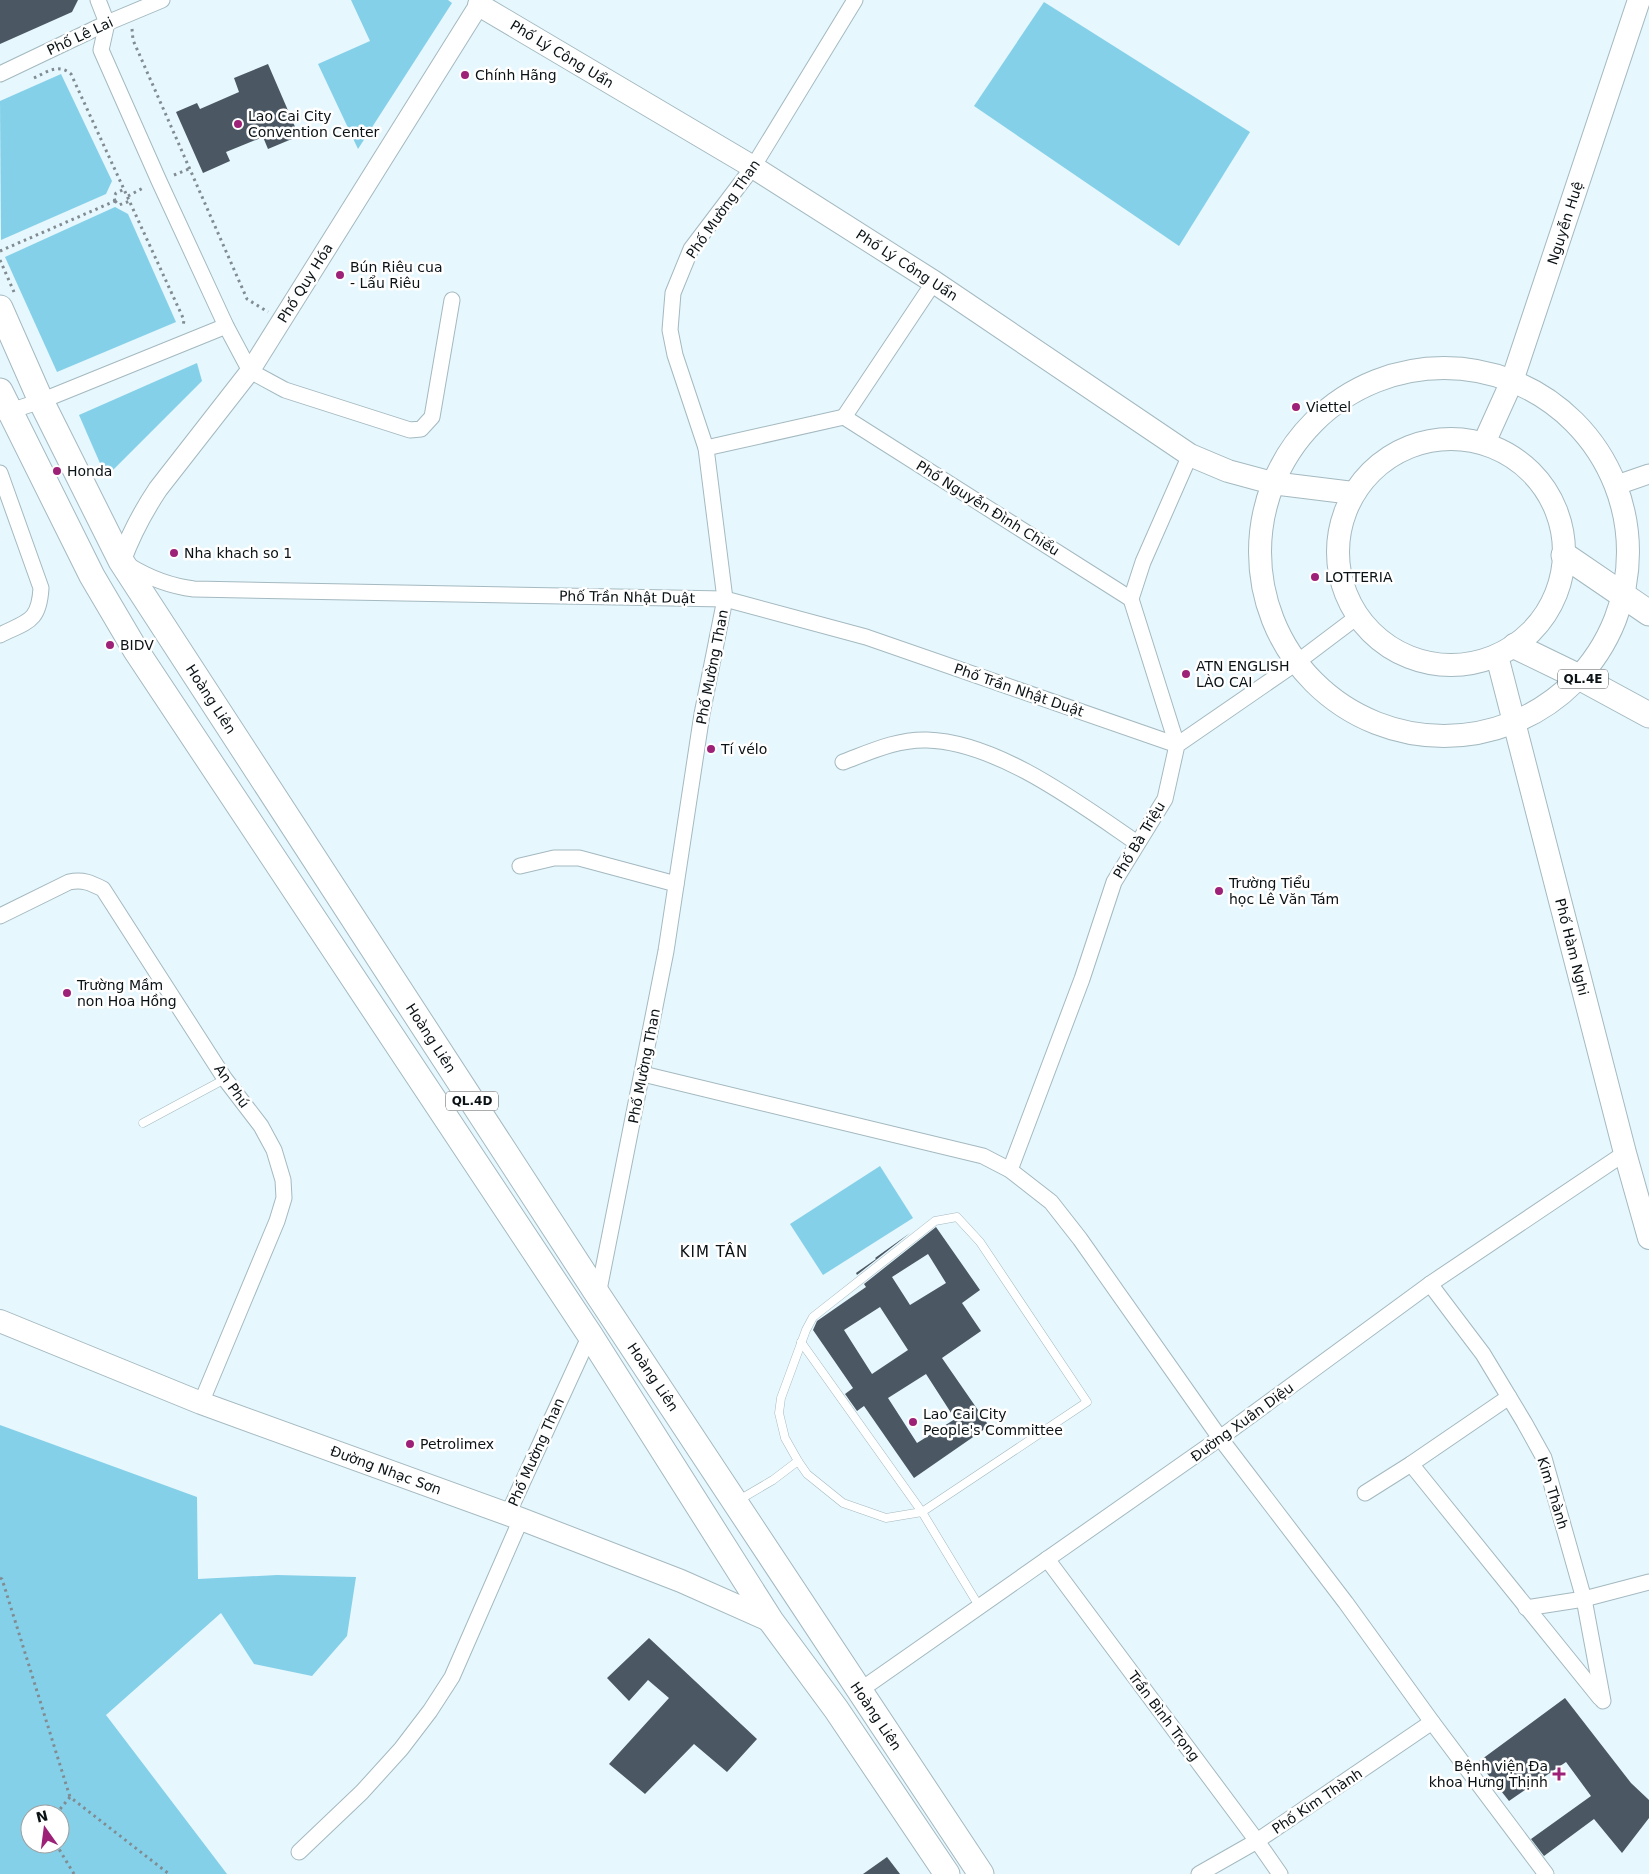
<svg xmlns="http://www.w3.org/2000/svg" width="1649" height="1874" viewBox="0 0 1649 1874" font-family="'DejaVu Sans',sans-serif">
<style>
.green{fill:#85d0e9;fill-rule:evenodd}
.building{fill:#4b5864;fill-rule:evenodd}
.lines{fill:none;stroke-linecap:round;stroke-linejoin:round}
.service-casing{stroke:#a4b9c0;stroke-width:9}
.minor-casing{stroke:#a4b9c0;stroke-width:17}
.tertiary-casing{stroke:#a4b9c0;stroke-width:21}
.secondary-casing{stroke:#a4b9c0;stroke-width:24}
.primary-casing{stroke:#a4b9c0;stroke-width:27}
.path{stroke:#808c91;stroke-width:3;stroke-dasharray:2.5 4;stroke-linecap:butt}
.service{stroke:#fff;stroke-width:8}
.minor{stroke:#fff;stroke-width:15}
.tertiary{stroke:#fff;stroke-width:19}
.secondary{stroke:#fff;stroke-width:22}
.primary{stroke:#fff;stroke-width:25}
.poi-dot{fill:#9d2177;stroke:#fff;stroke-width:2}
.labels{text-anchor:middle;stroke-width:5;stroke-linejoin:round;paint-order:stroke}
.shield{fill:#fff;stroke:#54595b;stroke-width:1}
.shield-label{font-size:12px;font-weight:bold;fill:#0b1215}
.street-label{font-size:14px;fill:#0b1215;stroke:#fff}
.poi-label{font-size:14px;fill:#0b1215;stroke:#fff;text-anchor:start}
.neighbourhood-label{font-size:15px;letter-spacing:1px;fill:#0b1215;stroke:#fff}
</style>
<rect width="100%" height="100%" fill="#e6f7fd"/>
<g class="green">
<path d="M351,0H448L452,3L358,149L318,64L370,41Z"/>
<path d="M1044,2L1250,132L1179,246L974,106Z"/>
<path d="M61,74L112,181L106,194L1,240L0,101Z"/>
<path d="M115,207L128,214L176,322L57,372L5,257Z"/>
<path d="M197,363L202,381L106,477L79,415Z"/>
<path d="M880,1166L913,1218L823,1275L790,1224Z"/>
<path d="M0,1425L197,1497L198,1579L277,1575L356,1577L347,1636L312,1676L254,1664L221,1613L106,1715L227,1874H0ZM30,1814H60V1844H30Z"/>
</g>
<g class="building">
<path d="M0,0H78L72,12L0,44Z"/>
<path d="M268,64L299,136L268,149L263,137L226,152L230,161L203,173L176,112L197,103L200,109L239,92L234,78Z"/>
<path d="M936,1227L980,1290L962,1303L981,1331L942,1358L989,1426L914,1478L864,1406L857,1411L845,1394L853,1388L813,1330L817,1321L866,1287L864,1284ZM928,1254L946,1283L910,1305L892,1277ZM880,1307L908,1350L872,1374L844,1330ZM926,1374L955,1419L917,1443L888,1398Z"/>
<path d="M910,1233L857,1275L856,1273L876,1259L875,1258Z"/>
<path d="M649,1638L757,1739L727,1772L694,1744L645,1794L609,1764L669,1698L648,1680L629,1701L607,1678Z"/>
<path d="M1565,1698L1631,1783L1649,1800V1818L1622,1853L1594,1819L1544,1856L1531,1839L1591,1796L1566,1762L1509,1801L1478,1762Z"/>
<path d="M887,1857L900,1874H863Z"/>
</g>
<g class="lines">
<g class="service-casing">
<g id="service">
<path d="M143,1123L225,1079"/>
<path d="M957,1217L980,1242L1087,1402L922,1512L886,1518L843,1503L807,1474L798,1461L785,1438L779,1413L781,1398L806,1330L813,1317L935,1221Z"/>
<path d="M801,1342L922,1512L979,1606"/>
<path d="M739,1500L773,1480L798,1461"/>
</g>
</g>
<g class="minor-casing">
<g id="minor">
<path d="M98,0L107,23L101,50L159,181L226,326L250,371L285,390L410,430L421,429L432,417L452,300"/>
<path d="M0,74L107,23L162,0"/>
<path d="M4,413L41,401L226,326"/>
<path d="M844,417L934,282"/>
<path d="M706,448L844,417L1131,599"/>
<path d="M0,473L41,588C39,622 28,621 0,635"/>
<path d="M128,565C149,578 169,586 194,589L725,599L866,637L1177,745"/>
<path d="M1177,745L1131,599L1143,562L1190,455"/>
<path d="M843,762C870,752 897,739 927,740C998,742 1080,804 1137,843"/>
<path d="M520,866L554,858H579L676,884"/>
<path d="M0,916L69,882C83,879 91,883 103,889L225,1079L261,1126L274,1150L283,1180L284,1198L277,1221L201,1403"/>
<path d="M643,1074L983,1156L1010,1170L1051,1202L1080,1239L1220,1438L1346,1603L1432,1722L1546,1874"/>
<path d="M1010,1170L1082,979L1114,882L1165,799L1177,745L1296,663L1357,617"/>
<path d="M1430,1284L1483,1354L1524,1422L1544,1458L1584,1599L1603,1701"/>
<path d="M598,1295L666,951L702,714L725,599L706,448L675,355L670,330L673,293L691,249L753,167L855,0"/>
<path d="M1411,1464L1600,1698"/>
<path d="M1365,1493L1411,1464L1509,1397"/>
<path d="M508,1514L590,1335"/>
<path d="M1047,1559L1257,1841L1280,1874"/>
<path d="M1526,1608L1584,1599L1649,1582"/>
<path d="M859,1691L1220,1438L1430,1284L1625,1153"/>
<path d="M299,1852L362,1792L401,1749L430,1711L452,1677L521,1519"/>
<path d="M1199,1874L1257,1841L1432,1722"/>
</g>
</g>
<g class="tertiary-casing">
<g id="tertiary">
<path d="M1617,485L1649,474"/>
<path d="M121,561C131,534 142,513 158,489L250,371L482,0"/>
</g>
</g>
<g class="secondary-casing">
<g id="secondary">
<path d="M479,5L753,167L934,282L1190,455L1228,471L1272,483L1353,493"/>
<circle cx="1444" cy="552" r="184"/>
<circle cx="1451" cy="552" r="113"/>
<path d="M1484,443L1512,381L1639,0"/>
<path d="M1497,656L1625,1153L1649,1238"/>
<path d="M0,1321L201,1403L521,1519L681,1581L771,1621"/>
</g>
</g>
<g class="primary-casing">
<g id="primary">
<path d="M0,308L41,401L121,561L598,1295L981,1874"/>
<path d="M0,391L92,576L135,649L590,1335L771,1621L836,1709L947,1874"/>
<path d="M1564,555L1649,613"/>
<path d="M1515,646L1579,677L1649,715"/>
</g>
</g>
<g class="path">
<path d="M132,29L133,40L247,299L268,312"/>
<path d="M34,78C47,72 58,63 71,74L184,320L183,327"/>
<path d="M174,175L191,168"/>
<path d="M128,196L145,187"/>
<path d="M115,201L114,197L116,193L125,189"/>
<path d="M115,201L119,205L130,201"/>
<path d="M0,251L115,201"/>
<path d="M0,260L14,292"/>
<path d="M0,1578L2,1579L70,1797"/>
<path d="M56,1814L70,1797L169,1874"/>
<path d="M56,1844L74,1874"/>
</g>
<use href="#service" class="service"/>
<use href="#minor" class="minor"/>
<use href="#tertiary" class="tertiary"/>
<use href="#secondary" class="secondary"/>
<use href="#primary" class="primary"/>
</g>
<g class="poi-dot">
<circle cx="465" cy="75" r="5"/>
<circle cx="238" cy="124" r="5"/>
<circle cx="340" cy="275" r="5"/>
<circle cx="1296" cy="407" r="5"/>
<circle cx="57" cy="471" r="5"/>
<circle cx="174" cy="553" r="5"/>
<circle cx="1315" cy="577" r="5"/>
<circle cx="110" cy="645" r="5"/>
<circle cx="1186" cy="674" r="5"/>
<circle cx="711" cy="749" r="5"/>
<circle cx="1219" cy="891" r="5"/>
<circle cx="67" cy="993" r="5"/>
<circle cx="913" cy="1422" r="5"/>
<circle cx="410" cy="1444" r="5"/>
<path d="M1556.5 1766.5h5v5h5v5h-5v5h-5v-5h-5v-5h5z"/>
</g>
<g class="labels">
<g class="shield">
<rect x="1558" y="669.5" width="50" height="19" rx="4"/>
<rect x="446" y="1091.5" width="52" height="19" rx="4"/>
</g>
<g class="shield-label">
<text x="1583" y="683">QL.4E</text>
<text x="472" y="1105">QL.4D</text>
</g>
<g class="street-label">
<text transform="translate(80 36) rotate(-25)" y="5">Phố Lê Lai</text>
<text transform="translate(562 54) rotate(31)" y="5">Phố Lý Công Uẩn</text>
<text transform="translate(723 209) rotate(-55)" y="5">Phố Mường Than</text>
<text transform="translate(1565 223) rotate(-72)" y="5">Nguyễn Huệ</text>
<text transform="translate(907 265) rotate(33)" y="5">Phố Lý Công Uẩn</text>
<text transform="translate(305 283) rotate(-58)" y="5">Phố Quy Hóa</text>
<text transform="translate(988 508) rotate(32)" y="5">Phố Nguyễn Đình Chiểu</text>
<text transform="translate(627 597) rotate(1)" y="5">Phố Trần Nhật Duật</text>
<text transform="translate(712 667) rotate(-79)" y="5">Phố Mường Than</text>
<text transform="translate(1019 690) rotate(19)" y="5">Phố Trần Nhật Duật</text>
<text transform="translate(211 699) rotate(57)" y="5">Hoàng Liên</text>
<text transform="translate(1139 840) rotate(-59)" y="5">Phố Bà Triệu</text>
<text transform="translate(1572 947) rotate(76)" y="5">Phố Hàm Nghi</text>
<text transform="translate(431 1038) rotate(57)" y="5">Hoàng Liên</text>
<text transform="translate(644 1066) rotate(-79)" y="5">Phố Mường Than</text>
<text transform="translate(232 1086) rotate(55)" y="5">An Phú</text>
<text transform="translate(653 1377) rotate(56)" y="5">Hoàng Liên</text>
<text transform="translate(1242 1422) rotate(-36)" y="5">Đường Xuân Diệu</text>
<text transform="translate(536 1452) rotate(-66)" y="5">Phố Mường Than</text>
<text transform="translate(386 1470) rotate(20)" y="5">Đường Nhạc Sơn</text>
<text transform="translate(1553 1493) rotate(73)" y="5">Kim Thành</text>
<text transform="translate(876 1716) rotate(56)" y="5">Hoàng Liên</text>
<text transform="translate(1164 1716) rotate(53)" y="5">Trần Bình Trọng</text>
<text transform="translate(1317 1801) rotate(-34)" y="5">Phố Kim Thành</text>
</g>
<g class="poi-label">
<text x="475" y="80">Chính Hãng</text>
<text x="248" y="121">Lao Cai City<tspan x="248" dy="16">Convention Center</tspan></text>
<text x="350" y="272">Bún Riêu cua<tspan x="350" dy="16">- Lẩu Riêu</tspan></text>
<text x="1306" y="412">Viettel</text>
<text x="67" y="476">Honda</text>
<text x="184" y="558">Nha khach so 1</text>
<text x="1325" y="582">LOTTERIA</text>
<text x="120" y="650">BIDV</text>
<text x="1196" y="671">ATN ENGLISH<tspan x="1196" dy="16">LÀO CAI</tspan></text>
<text x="721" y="754">Tí vélo</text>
<text x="1229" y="888">Trường Tiểu<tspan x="1229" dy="16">học Lê Văn Tám</tspan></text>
<text x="77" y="990">Trường Mầm<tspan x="77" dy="16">non Hoa Hồng</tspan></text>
<text x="923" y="1419">Lao Cai City<tspan x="923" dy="16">People's Committee</tspan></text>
<text x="420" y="1449">Petrolimex</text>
<text x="1548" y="1771" text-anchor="end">Bệnh viện Đa<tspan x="1548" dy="16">khoa Hưng Thịnh</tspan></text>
</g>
<g class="neighbourhood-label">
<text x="714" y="1257">KIM TÂN</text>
</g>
</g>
<g transform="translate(45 1829) rotate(346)"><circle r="24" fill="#ffffff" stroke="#9da0a1"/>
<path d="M0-4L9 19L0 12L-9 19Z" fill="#9d2177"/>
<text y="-8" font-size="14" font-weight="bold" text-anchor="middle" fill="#0b1215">N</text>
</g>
</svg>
